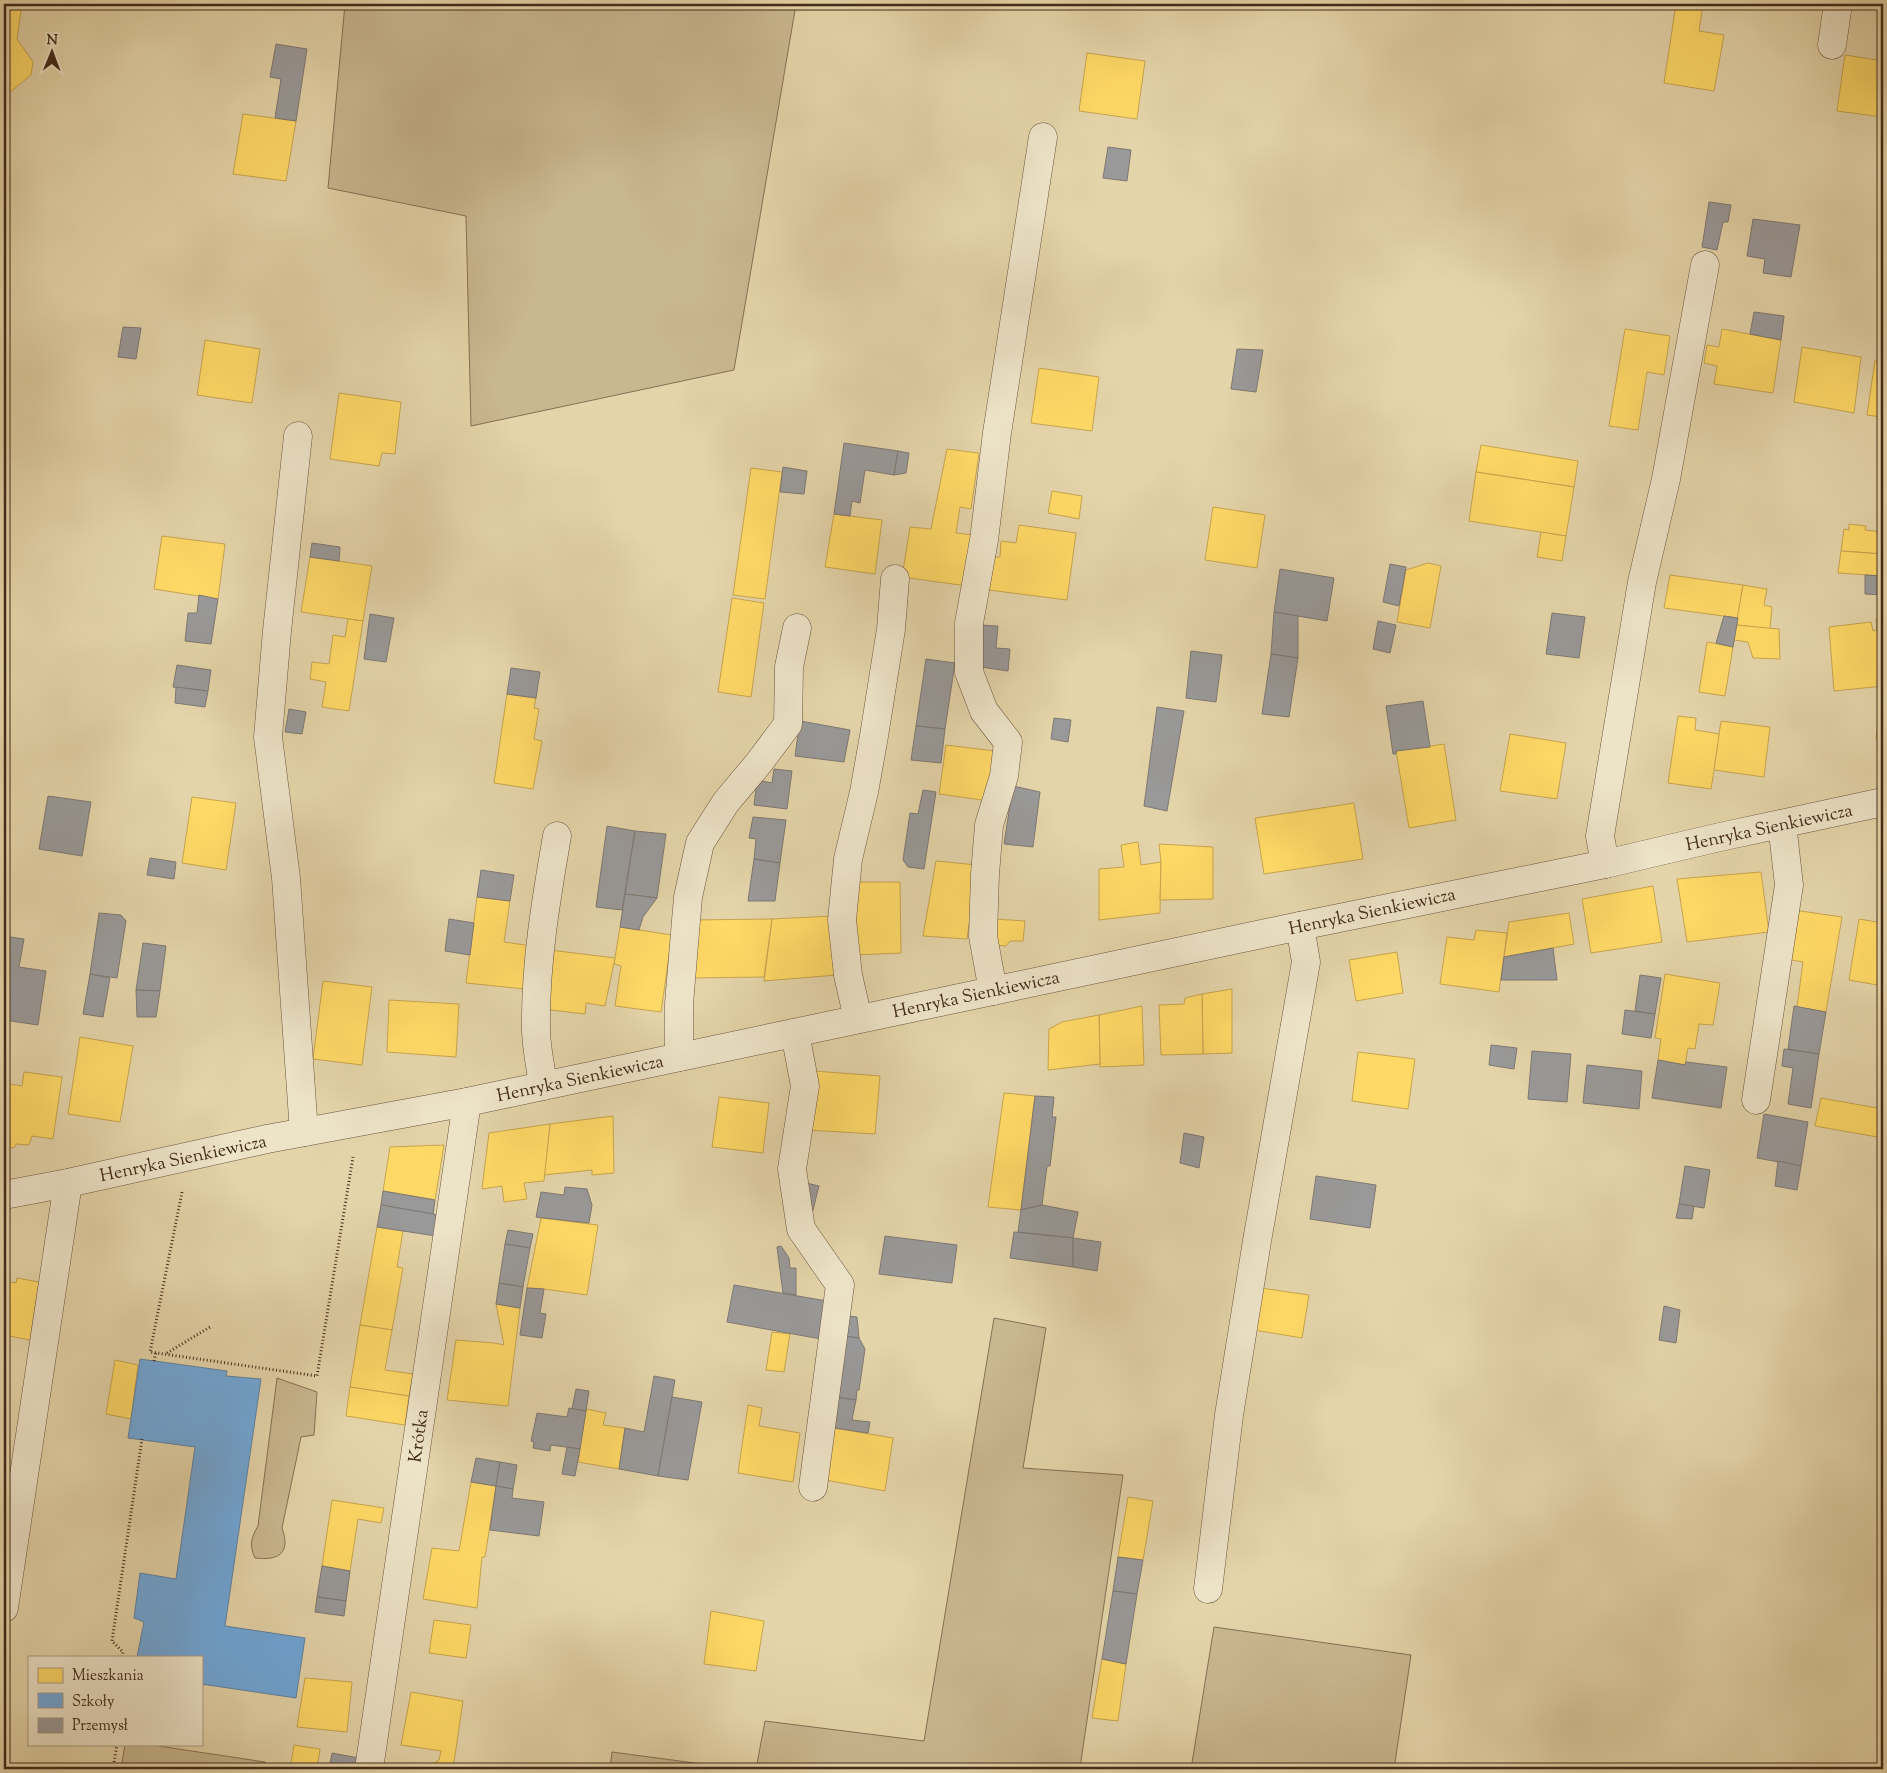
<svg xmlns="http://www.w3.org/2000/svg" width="1887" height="1773" viewBox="0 0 1887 1773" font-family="'Sorts Mill Goudy',serif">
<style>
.green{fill:#c9b790;stroke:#867054}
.homes{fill:#ffd966;stroke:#c7a44f}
.schools{fill:#6fa8dc;stroke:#6282a1}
.industry{fill:#999;stroke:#7f7872}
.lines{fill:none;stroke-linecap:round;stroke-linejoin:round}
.minor-casing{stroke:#6b543c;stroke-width:29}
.path{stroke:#432a18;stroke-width:3;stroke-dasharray:1 2.5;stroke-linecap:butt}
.minor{stroke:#ede3c7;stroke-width:28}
.labels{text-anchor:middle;stroke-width:5;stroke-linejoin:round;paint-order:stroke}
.street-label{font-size:18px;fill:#432a18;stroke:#ede3c7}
</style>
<rect width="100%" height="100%" fill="#e4d4a9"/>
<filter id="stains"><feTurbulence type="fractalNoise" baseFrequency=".004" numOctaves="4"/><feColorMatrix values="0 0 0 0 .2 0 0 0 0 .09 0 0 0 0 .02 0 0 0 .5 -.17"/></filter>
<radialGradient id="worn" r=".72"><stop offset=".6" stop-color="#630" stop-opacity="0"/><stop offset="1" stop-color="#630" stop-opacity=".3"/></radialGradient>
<g class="green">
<path d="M345,4H796L734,370L471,426L466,216L328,188Z"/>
<path d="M994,1318L1046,1328L1023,1468L1123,1475L1080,1768L1084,1769H756L765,1721L924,1741Z"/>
<path d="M277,1378L317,1392L314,1435L301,1437L282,1528C291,1553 279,1561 255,1558C249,1545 251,1538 258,1526Z"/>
<path d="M1214,1627L1411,1655L1394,1769H1191Z"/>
<path d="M125,1744H145L265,1762L264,1769H121Z"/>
<path d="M612,1752L740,1769H610Z"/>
</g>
<g class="homes">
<path d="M4,4H22L17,39L33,62L31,75L9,93L4,92Z"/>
<path d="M1676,4H1703L1699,31L1724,35L1714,91L1664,83Z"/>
<path d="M1087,53L1145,61L1137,119L1079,111Z"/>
<path d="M1845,55L1883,61V117L1837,111Z"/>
<path d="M243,114L296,121L286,181L233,174Z"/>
<path d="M1625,329L1670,336L1664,375L1647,372L1638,430L1609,426Z"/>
<path d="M1722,329L1781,340L1773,393L1714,384L1717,366L1704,363L1707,345L1719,347Z"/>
<path d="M205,340L260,349L252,403L197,395Z"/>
<path d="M1802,347L1861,357L1854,413L1794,402Z"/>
<path d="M1875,360L1883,361V452L1877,451L1881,417L1867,415Z"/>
<path d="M1039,368L1099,377L1092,431L1031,423Z"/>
<path d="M339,393L401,402L395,454L382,453L379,466L330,459Z"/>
<path d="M1481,445L1578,461L1574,487L1476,472Z"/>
<path d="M947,449L979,453L971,509L960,507L956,533L974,535L967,586L902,577L910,527L931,529Z"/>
<path d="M751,468L782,472L765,599L733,595Z"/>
<path d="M1476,472L1574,487L1566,536L1469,521Z"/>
<path d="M1052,491L1082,496L1079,519L1048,513Z"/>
<path d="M1213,507L1265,515L1257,568L1205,560Z"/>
<path d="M834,514L882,520L875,574L825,567Z"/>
<path d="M1849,524L1866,526L1865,530L1883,532V554L1841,551L1844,529L1849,530Z"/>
<path d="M1019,525L1076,533L1067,600L981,589L985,557H1000L1001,541L1016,543Z"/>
<path d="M1541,532L1566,536L1562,561L1537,557Z"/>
<path d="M162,536L225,544L218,599L154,589Z"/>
<path d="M1841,551L1883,554V576L1838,573Z"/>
<path d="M310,557L372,566L363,621L301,612Z"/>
<path d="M1428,563L1441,566L1430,628L1397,622L1406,570Z"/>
<path d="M1670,575L1743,585L1738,618L1664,608Z"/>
<path d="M1743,585L1767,589L1764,605L1772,607L1770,629L1736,625Z"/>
<path d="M732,598L764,603L751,697L718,692Z"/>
<path d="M1883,618V686L1834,691L1829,627L1871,622L1873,631L1877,630L1876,619Z"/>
<path d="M348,619L363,621L349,711L322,707L326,682L310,679L312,662L329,664L333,635L345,637Z"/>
<path d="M1736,625L1779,629L1780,659L1753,658L1748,642L1734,640Z"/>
<path d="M1707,642L1733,647L1725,696L1699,692Z"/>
<path d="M1883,690V740L1876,739Z"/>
<path d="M507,694L536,698L534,708L539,709L534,739L542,741L533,789L494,783Z"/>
<path d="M1678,716L1696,718L1695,730L1720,734L1711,789L1668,783Z"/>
<path d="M1721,721L1770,727L1764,777L1714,770Z"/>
<path d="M1510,734L1566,743L1557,799L1500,791Z"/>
<path d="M1444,744L1456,820L1409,828L1396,751Z"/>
<path d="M946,745L995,751L989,801L939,794Z"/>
<path d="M192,797L236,803L226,870L182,863Z"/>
<path d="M1354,803L1363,859L1264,874L1255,818Z"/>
<path d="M1138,842L1141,865L1161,862L1160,913L1099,920V869L1124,867L1121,845Z"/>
<path d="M1159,844L1213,847V899L1160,900L1161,862Z"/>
<path d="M936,861L977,865L967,939L923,936Z"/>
<path d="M1761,872L1769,932L1687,942L1677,879Z"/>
<path d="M854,882H900L901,953L854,955Z"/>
<path d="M1653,886L1662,942L1591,953L1582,899Z"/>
<path d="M477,897L510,901L504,942L532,946L525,989L466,983Z"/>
<path d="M1794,910L1842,917L1826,1012L1797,1007L1803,962L1786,959Z"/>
<path d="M1569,913L1574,944L1504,957L1509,922Z"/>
<path d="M833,916L837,975L764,981L772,919Z"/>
<path d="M772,919L764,977L689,978L691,920Z"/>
<path d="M994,919L1025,921L1023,941H1010L1006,946L993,945Z"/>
<path d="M1859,919L1883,923V986L1849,980Z"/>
<path d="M620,927L672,935L661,1012L615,1006L621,966L614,964Z"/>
<path d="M1476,930L1507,933L1499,992L1440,984L1447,937L1474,940Z"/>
<path d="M550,950L615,958L605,1006L586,1003L585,1014L542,1009Z"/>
<path d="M1397,952L1403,993L1356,1001L1349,960Z"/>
<path d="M1665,974L1720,983L1713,1025L1699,1024L1695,1049L1688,1048L1685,1065L1658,1060L1661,1039L1655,1038Z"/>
<path d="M323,981L372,987L362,1065L313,1059Z"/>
<path d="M1232,989V1053L1203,1054L1202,994Z"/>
<path d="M1202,994L1203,1054L1161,1055L1159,1005L1184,1004L1185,998Z"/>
<path d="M389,1000L459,1004L456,1057L387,1052Z"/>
<path d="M1142,1006L1144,1065L1100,1067L1099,1015Z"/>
<path d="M1099,1015L1100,1064L1048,1070L1049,1029L1062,1022Z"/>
<path d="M80,1037L133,1046L120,1122L68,1114Z"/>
<path d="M1358,1052L1415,1059L1408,1109L1352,1101Z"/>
<path d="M814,1071L880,1076L875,1134L808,1130Z"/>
<path d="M24,1072L62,1077L53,1139L32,1136L29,1145L16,1144L14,1148L4,1146V1083L22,1086Z"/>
<path d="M1004,1093L1035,1096L1021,1210L988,1207Z"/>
<path d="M719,1097L769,1103L763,1153L712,1147Z"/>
<path d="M1821,1098L1883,1109V1138L1815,1126Z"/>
<path d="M613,1116L614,1173L592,1175V1170L544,1175L550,1124Z"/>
<path d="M550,1124L544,1181L524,1183L527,1199L504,1202L502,1186L482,1189L489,1133Z"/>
<path d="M444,1145L435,1200L383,1191L390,1147Z"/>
<path d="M541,1218L598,1225L587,1295L544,1289L527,1288Z"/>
<path d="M377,1227L403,1231L397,1267L403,1268L392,1330L360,1325Z"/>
<path d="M17,1278L39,1282L30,1340L4,1335V1281L16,1283Z"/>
<path d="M1261,1288L1309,1295L1302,1338L1254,1330Z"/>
<path d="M496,1304L520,1308L508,1406L447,1400L456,1340L494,1343L504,1345Z"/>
<path d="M360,1325L392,1330L385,1370L413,1374L409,1396L350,1387Z"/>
<path d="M772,1332L790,1334L784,1372L766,1370Z"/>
<path d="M115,1360L138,1365L131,1419L106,1414Z"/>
<path d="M350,1387L409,1396L405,1425L346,1416Z"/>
<path d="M748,1405L762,1408L759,1426L800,1433L793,1482L738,1473Z"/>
<path d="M586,1409L606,1413L603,1425L625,1428L619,1469L578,1462Z"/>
<path d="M828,1427L893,1438L885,1491L820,1479Z"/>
<path d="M471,1482L496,1486L485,1557H482L477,1608L423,1599L432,1548L459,1551Z"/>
<path d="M1128,1497L1153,1501L1143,1560L1118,1557Z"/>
<path d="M332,1500L384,1508L381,1523L358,1519L350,1571L322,1566Z"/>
<path d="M711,1611L764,1621L756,1671L704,1664Z"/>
<path d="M434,1620L471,1625L466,1658L429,1653Z"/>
<path d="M1102,1659L1126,1664L1118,1721L1092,1718Z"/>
<path d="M305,1678L352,1682L347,1732L297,1727Z"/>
<path d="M411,1692L463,1701L453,1769H430V1766L439,1760L441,1751L401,1745Z"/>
<path d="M294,1745L320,1749L317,1769H290Z"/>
</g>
<path class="schools" d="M140,1359L227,1371L226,1376L261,1379L225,1626L305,1638L296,1698L201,1684V1657H137L144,1622L134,1618L140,1573L176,1579L195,1447L128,1438Z"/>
<g class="industry">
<path d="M276,44L307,49L296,121L275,118L281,79L270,77Z"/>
<path d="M1108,147L1131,150L1127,181L1103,178Z"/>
<path d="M1709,202L1731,205L1728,222H1723L1717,250L1702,247Z"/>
<path d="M1753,219L1800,225L1791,277L1763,273L1765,259L1747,256Z"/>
<path d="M1754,312L1784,316L1781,340L1750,334Z"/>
<path d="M123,327L141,328L136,359L118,357Z"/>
<path d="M1237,349L1263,350L1256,392L1231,389Z"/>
<path d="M844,443L898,451L894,475L865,470L860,503L852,501L850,516L834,514Z"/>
<path d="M898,451L909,453L906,473L894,475Z"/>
<path d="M783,467L807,471L804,494L780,492Z"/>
<path d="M312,543L340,547L339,561L310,557Z"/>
<path d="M1390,564L1406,567L1399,606L1383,602Z"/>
<path d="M1280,569L1334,578L1327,621L1274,612Z"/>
<path d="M1865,575L1883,576V595L1865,594Z"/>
<path d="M199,595L218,599L211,644L185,641L188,613H197Z"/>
<path d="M1274,612L1298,616V658L1271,654Z"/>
<path d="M1552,613L1585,617L1579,658L1546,654Z"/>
<path d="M370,614L394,618L386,662L364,659Z"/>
<path d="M1724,616L1738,618L1733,647L1716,643Z"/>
<path d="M1378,621L1396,625L1390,653L1373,649Z"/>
<path d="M978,625L998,626L996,648L1010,649L1008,671L974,666Z"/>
<path d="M1191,651L1222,655L1216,702L1186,698Z"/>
<path d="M1271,654L1298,658L1289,717L1262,714Z"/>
<path d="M926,659L955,663L945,729L916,726Z"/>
<path d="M177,665L211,670L208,691L173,687Z"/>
<path d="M511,668L540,672L536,698L507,694Z"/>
<path d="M176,687L208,691L205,707L175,703Z"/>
<path d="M1423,701L1430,747L1396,751V754H1393L1386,706Z"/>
<path d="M1157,707L1184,711L1167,811L1144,806Z"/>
<path d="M289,709L306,712L302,734L285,732Z"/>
<path d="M1054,718L1071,720L1068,742L1051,739Z"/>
<path d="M800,721L850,730L844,762L795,756Z"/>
<path d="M916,726L945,729L941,763L911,760Z"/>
<path d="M774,769L792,771L787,809L754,805L757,780L772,783Z"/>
<path d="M1013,786L1040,792L1033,847L1004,844Z"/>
<path d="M923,790L936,792L924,869L908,867L903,860L910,813L918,814Z"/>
<path d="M48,796L91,802L82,856L39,849Z"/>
<path d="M753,817L786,820L780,863L754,859L756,839L749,838Z"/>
<path d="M607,826L635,831L622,910L596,907Z"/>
<path d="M635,831L666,834L657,898L625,894Z"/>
<path d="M150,858L176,862L174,879L147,875Z"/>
<path d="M754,859L780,863L775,901H748Z"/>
<path d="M481,870L514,875L510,901L477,897Z"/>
<path d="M625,894L657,898L643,917L639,930L620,927Z"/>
<path d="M99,913L121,915L126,921L117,978L90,974Z"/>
<path d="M449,919L474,923L470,955L445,951Z"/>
<path d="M4,936L24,939L19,967L46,971L38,1025L4,1020Z"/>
<path d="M143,943L166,946L160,991L136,990Z"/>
<path d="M1553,948L1557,980H1501L1504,957Z"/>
<path d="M90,974L110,978L103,1017L83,1014Z"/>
<path d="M1640,975L1661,978L1655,1014L1635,1011Z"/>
<path d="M136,990L160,991L156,1017H137Z"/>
<path d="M1794,1006L1826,1012L1819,1054L1788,1049Z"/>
<path d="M1625,1010L1655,1014L1651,1038L1622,1034Z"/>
<path d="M1491,1045L1517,1048L1514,1069L1489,1065Z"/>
<path d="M1784,1049L1819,1054L1811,1108L1788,1104L1793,1068L1782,1066Z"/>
<path d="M1532,1051L1571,1054L1567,1102L1528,1099Z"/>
<path d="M1658,1060L1685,1065L1686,1062L1727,1067L1721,1108L1652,1098Z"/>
<path d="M1587,1065L1642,1071L1639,1109L1583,1103Z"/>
<path d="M1035,1096L1054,1097L1052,1117H1056L1050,1166H1047L1042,1205L1021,1210Z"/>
<path d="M1764,1114L1808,1122L1801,1166L1757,1158Z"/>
<path d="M1184,1133L1204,1137L1199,1168L1180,1163Z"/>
<path d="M1778,1161L1801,1166L1797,1190L1775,1186Z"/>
<path d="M1685,1166L1710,1170L1704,1208L1679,1204Z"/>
<path d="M1316,1176L1376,1185L1370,1228L1310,1219Z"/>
<path d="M798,1181L819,1186L811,1218Z"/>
<path d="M565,1187L587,1189L592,1205L589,1223L536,1217L541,1192L564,1195Z"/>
<path d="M383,1191L435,1200L433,1214L381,1205Z"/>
<path d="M1679,1204L1694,1206L1692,1219L1676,1218Z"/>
<path d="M381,1205L439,1215L436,1236L377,1227Z"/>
<path d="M1042,1205L1078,1212L1073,1238L1018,1232L1021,1210Z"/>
<path d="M508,1230L533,1234L530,1248L505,1244Z"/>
<path d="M1014,1232L1073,1238V1267L1010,1258Z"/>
<path d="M885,1236L957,1245L952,1283L879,1274Z"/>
<path d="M1073,1238L1101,1242L1097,1271L1073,1267Z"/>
<path d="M505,1244L530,1248L523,1287L499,1283Z"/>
<path d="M781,1246L789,1258L790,1268H796V1295L783,1293L777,1247Z"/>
<path d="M499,1283L523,1287L520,1308L496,1304Z"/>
<path d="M734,1285L827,1301L821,1339L727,1322Z"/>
<path d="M527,1288L544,1289L540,1313L546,1314L542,1338L520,1335Z"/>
<path d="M1664,1306L1680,1310L1676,1343L1659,1340Z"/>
<path d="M847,1316L857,1317L859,1338L844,1336Z"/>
<path d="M844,1336L859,1338L865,1349L859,1390H857L856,1400L834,1397Z"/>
<path d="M654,1376L675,1380L658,1476L619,1469L625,1428L644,1432Z"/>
<path d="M576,1389L589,1391L586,1411L572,1409Z"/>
<path d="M672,1397L702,1402L688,1480L658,1476Z"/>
<path d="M834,1397L856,1400L852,1420L870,1422L868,1433L828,1427Z"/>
<path d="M569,1408L586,1411L580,1449L551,1445L550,1451L533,1448L534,1442L531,1441L537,1413L567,1417Z"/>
<path d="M567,1447L580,1449L575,1476L562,1474Z"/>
<path d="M476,1458L500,1462L496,1486L471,1482Z"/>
<path d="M500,1462L517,1465L513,1489L496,1486Z"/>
<path d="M496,1486L513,1489L512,1498L544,1502L539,1536L490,1530Z"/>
<path d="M1118,1557L1143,1560L1137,1594L1113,1591Z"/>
<path d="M322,1566L350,1571L346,1601L317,1597Z"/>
<path d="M1113,1591L1137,1594L1126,1664L1102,1659Z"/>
<path d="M317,1597L346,1601L344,1616L315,1612Z"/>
<path d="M332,1753L359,1758L357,1769H329Z"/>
</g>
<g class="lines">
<g class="minor-casing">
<g id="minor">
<path d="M1832,45L1838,4"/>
<path d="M298,436L277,631L268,737L286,878L304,1132"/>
<path d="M1605,864L1600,836L1642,582L1666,479L1705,265"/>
<path d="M993,991L983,936L985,874L989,825L1004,776L1008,742L984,711L969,672V623L984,540L997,433L1043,137"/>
<path d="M858,1019L848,975L842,920L848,859L864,792L874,736L891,629L895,579"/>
<path d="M795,1033L805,1086L792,1169L801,1229L840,1285L813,1487"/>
<path d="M679,1057V1004L688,897L700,843L726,802L758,764L788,724L789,667L797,628"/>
<path d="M543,1086C541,1067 536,1048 536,1029C535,964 546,900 557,836"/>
<path d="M1756,1100L1789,885L1782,824"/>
<path d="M4,1195L68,1183L267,1139L467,1102L1300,926L1605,864L1720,837L1883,802"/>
<path d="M1208,1589L1229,1415L1257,1241L1306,962L1300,926"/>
<path d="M4,1608L68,1183"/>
<path d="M369,1769L467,1102"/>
</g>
</g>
<g class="path">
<path d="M182,1192L150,1352L317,1376L353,1157"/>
<path d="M167,1353L210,1327"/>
<path d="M154,1361L156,1352"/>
<path d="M122,1657L123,1652L112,1641L142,1439"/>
<path d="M113,1769L117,1744"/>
</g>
<use href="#minor" class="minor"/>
</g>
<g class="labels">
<g class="street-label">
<text transform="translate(1769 827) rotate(-12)" y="6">Henryka Sienkiewicza</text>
<text transform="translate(1372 911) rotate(-12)" y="6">Henryka Sienkiewicza</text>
<text transform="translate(976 994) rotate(-12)" y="6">Henryka Sienkiewicza</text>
<text transform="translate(580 1078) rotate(-12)" y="6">Henryka Sienkiewicza</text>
<text transform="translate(183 1158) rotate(-12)" y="6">Henryka Sienkiewicza</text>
<text transform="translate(418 1436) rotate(-82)" y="6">Krótka</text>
</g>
</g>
<rect width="1887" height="1773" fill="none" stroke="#e4d4a9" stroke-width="20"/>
<rect x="5" y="5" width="1877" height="1763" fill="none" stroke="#432a18" stroke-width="2.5"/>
<rect x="10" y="10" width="1867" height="1753" fill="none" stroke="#432a18"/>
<rect x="28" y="1656" width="175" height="90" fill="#ede3c7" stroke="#a99981"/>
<rect x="38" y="1668" width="25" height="15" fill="#ffd966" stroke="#a99981"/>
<text x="72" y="1680" font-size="15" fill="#432a18">Mieszkania</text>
<rect x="38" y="1693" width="25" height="15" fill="#6fa8dc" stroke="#a99981"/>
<text x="72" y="1706" font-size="15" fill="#432a18">Szkoły</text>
<rect x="38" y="1718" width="25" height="15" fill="#999999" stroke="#a99981"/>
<text x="72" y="1730" font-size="15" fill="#432a18">Przemysł</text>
<g transform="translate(52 52) rotate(1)" stroke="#ede3c7" stroke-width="4" paint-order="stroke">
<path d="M0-4L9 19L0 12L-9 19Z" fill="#432a18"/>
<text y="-8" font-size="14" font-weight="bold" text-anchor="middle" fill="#432a18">N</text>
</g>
<rect width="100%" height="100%" filter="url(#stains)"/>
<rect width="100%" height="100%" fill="url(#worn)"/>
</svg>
